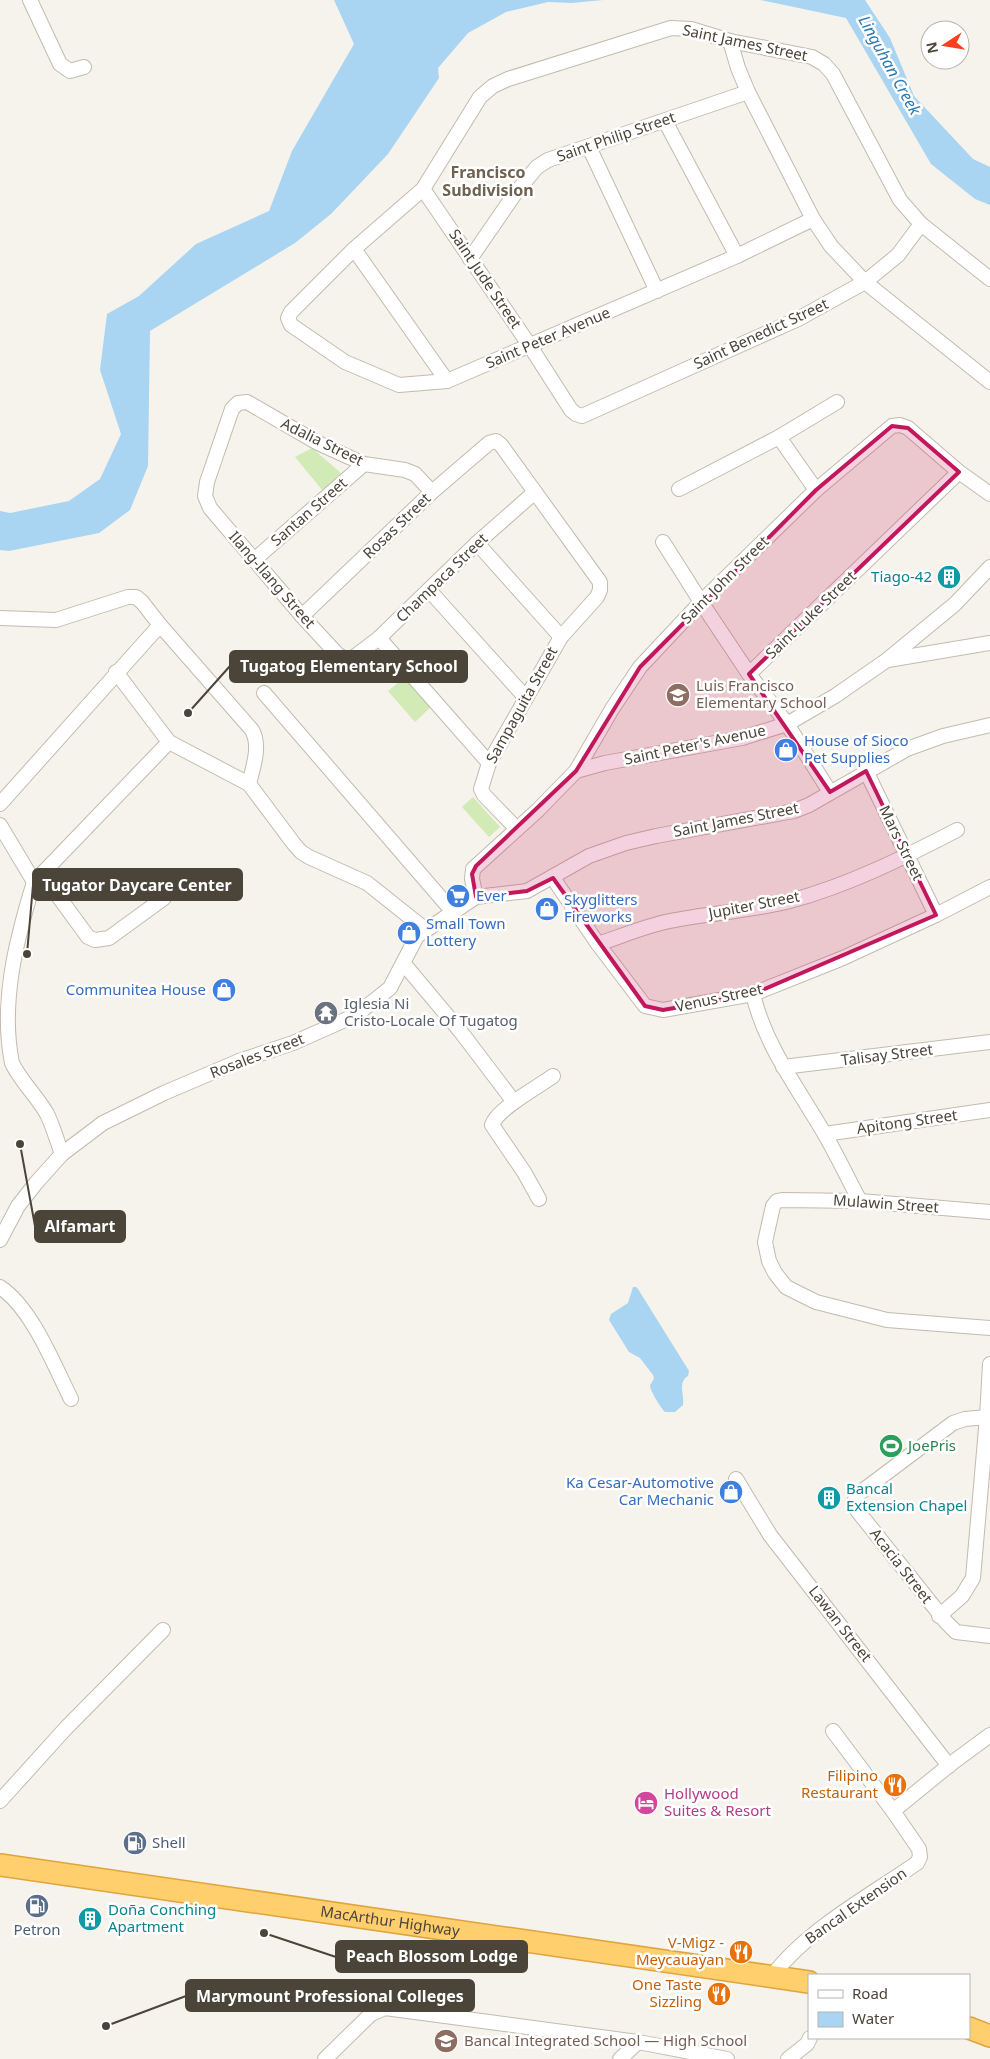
<svg xmlns="http://www.w3.org/2000/svg" width="990" height="2059" viewBox="0 0 990 2059" font-family="'Noto Sans',sans-serif">
<style>
.green{fill:#d2eab5}
.water{fill:#a9d4f2}
.lines{fill:none;stroke-linecap:round;stroke-linejoin:round}
.minor-casing{stroke:#c2bbae;stroke-width:16}
.highway-casing{stroke:#e0a43c;stroke-width:24}
.minor{stroke:#fff;stroke-width:14}
.highway{stroke:#ffcf6e;stroke-width:21}
.marked{fill:#c2185b;fill-opacity:0.2;stroke:#c2185b;stroke-width:4;stroke-linejoin:round}
.labels{text-anchor:middle;stroke-width:5;stroke-linejoin:round;paint-order:stroke}
.street-label{font-size:15px;fill:#4b4439;stroke:#fff}
.culture-label{font-size:15px;fill:#0d838f;stroke:#fff;text-anchor:start}
.education-label{font-size:15px;fill:#785e54;stroke:#fff;text-anchor:start}
.shop-label{font-size:15px;fill:#366cbe;stroke:#fff;text-anchor:start}
.worship-label{font-size:15px;fill:#5b616d;stroke:#fff;text-anchor:start}
.leisure-label{font-size:15px;fill:#27864d;stroke:#fff;text-anchor:start}
.food-label{font-size:15px;fill:#c56008;stroke:#fff;text-anchor:end}
.hotel-label{font-size:15px;fill:#b23c85;stroke:#fff;text-anchor:start}
.service-label{font-size:15px;fill:#4e5e75;stroke:#fff;text-anchor:start}
.water-label{font-size:16px;font-style:italic;fill:#2e7ab2;stroke:#fff}
.neighbourhood-label{font-size:16px;font-weight:bold;fill:#6e6250;stroke:#fff}
.leader{fill:none;stroke:#4b4439;stroke-width:2}
.callout-dot{fill:#4b4439;stroke:#fff;stroke-width:2}
.callout{fill:#4b4439;stroke:#4b4439;stroke-width:2}
.callout-label{font-size:16px;text-anchor:middle;font-weight:bold;fill:#fff}
</style>
<rect width="100%" height="100%" fill="#f6f3ec"/>
<g class="green">
<path d="M312,448L342,474L323,491L295,457Z"/>
<path d="M410,673L434,704L415,722L388,691Z"/>
<path d="M473,797L500,827L489,837L462,807Z"/>
</g>
<g class="water">
<path d="M334,0H603L572,3L548,2L506,12L468,33L438,68L439,78L388,154L331,214L295,243L150,331L148,466L130,510L99,533L9,551L0,550V511L10,513L69,501L100,479L121,434L100,370L107,314L139,296L196,244L269,211L292,151L354,44Z"/>
<path d="M761,0H865L890,38L914,96L973,159L990,167V205L975,199L931,164L846,18Z"/>
<path d="M633,1287H636L638,1289L689,1371L688,1376C677,1383 685,1395 683,1405L675,1412H665C661,1408 650,1391 650,1385C651,1384 654,1379 654,1378L653,1375L640,1358L629,1352L609,1320L611,1314L628,1303Z"/>
</g>
<g class="lines">
<g class="minor-casing">
<g id="minor">
<path d="M30,0L60,64L70,71L84,67"/>
<path d="M730,41L738,68L748,92L813,219L831,246L865,282L990,382"/>
<path d="M665,121L737,256"/>
<path d="M589,147L657,291"/>
<path d="M423,189L530,346L571,410L576,414L582,416L798,319L865,282L898,255L921,224"/>
<path d="M813,219L737,256L447,381L399,385L345,362L291,325L288,318L291,312L354,249L423,189L480,97L493,86L508,79L671,28L691,29L730,41L812,57L824,64L833,74L900,200L921,224L990,279"/>
<path d="M354,249L447,381"/>
<path d="M470,259L514,195L537,167L548,160L748,92"/>
<path d="M779,437L816,490"/>
<path d="M679,489L779,437L837,402"/>
<path d="M432,492L415,474L405,470L364,464L318,443L247,402L238,403L232,409L207,482L205,496L210,508L302,616L338,655L346,659L354,657L379,638L477,543L535,492"/>
<path d="M663,542L701,602L749,674L787,724L830,792"/>
<path d="M477,543L561,637"/>
<path d="M254,560L364,464"/>
<path d="M429,590L526,698"/>
<path d="M302,616L432,492L489,443L496,441L501,445L600,582V590L597,597L561,637L489,763L481,789L484,795L517,829"/>
<path d="M0,618L56,620L128,597H136L142,602L160,625L252,730C261,746 253,767 249,784L294,844L301,852L309,857L367,883L426,930"/>
<path d="M379,638L489,763"/>
<path d="M888,660L990,643"/>
<path d="M116,672L169,742L249,784"/>
<path d="M749,674L959,472"/>
<path d="M264,693L453,912"/>
<path d="M576,771L612,709L640,667L701,602L816,490L892,426L900,425L908,428L959,472L990,494"/>
<path d="M866,771L936,915"/>
<path d="M0,804L160,625"/>
<path d="M0,825L34,882C16,940 0,1004 12,1063C21,1082 37,1096 47,1114C53,1126 57,1141 62,1154"/>
<path d="M42,874L88,937L95,940L109,938L164,898"/>
<path d="M553,878L598,944L645,1006L663,1010L753,994L843,958L936,915L990,887"/>
<path d="M34,882L169,742"/>
<path d="M476,897L472,879L473,869L538,810L576,771L605,763L742,738L787,724L835,696L887,660L955,604L990,567"/>
<path d="M598,944C622,936 645,926 670,921C709,913 751,911 790,901C849,885 903,858 957,830"/>
<path d="M404,964L461,1032L514,1102"/>
<path d="M753,994C765,1046 798,1088 824,1133C837,1155 848,1179 860,1201"/>
<path d="M783,1067L990,1042"/>
<path d="M825,1134L990,1110"/>
<path d="M539,1199L524,1172L492,1125C497,1109 538,1087 553,1076"/>
<path d="M990,1212L860,1201L782,1200L777,1201L773,1206L765,1242L769,1261L775,1273L786,1287L816,1302L887,1320L990,1328"/>
<path d="M0,1240L18,1206L36,1183L62,1154L103,1123L164,1093L239,1061L293,1043L356,1015L390,988L417,936L476,897L527,891L589,856L626,843L656,836L794,811L809,805L907,749L943,736L990,725"/>
<path d="M0,1287C32,1308 54,1365 71,1399"/>
<path d="M987,1417L965,1419L953,1423L857,1495L854,1502L856,1509L946,1622L956,1632L990,1636"/>
<path d="M736,1479L770,1535L949,1766"/>
<path d="M939,1616L962,1596L973,1578L987,1417L990,1364"/>
<path d="M0,1801L66,1728L163,1630"/>
<path d="M893,1811L952,1763L990,1735"/>
<path d="M773,1975C807,1930 869,1896 917,1863L920,1857L919,1849L893,1811L833,1731"/>
<path d="M325,2059L371,2014L385,2008L638,2042L727,2059"/>
<path d="M620,2059L638,2042"/>
<path d="M788,2059L807,2044L810,2038"/>
</g>
</g>
<g class="highway-casing">
<g id="highway">
<path id="s1" d="M0,1865L809,1982"/>
<path d="M969,2028L990,2036"/>
</g>
</g>
<use href="#minor" class="minor"/>
<use href="#highway" class="highway"/>
</g>
<path class="marked" d="M892,426L908,428L959,472L749,674L830,792L866,771L936,915L753,994L663,1010L645,1006L553,878L527,891L476,897L472,874L476,866L576,771L640,667L816,490Z"/>
<defs>
<g id="building-disc" transform="scale(1.25)"><circle r="9.5" fill="#0f9aa8" stroke="#fff"/><path d="M-4-6H4V6H1V3H-1V6H-4ZM-2.5-4.3h1.7v1.8h-1.7ZM.8-4.3h1.7v1.8H.8ZM-2.5-1h1.7V.8h-1.7ZM.8-1h1.7V.8H.8Z" fill="#fff"/></g>
<g id="school-disc" transform="scale(1.25)"><circle r="9.5" fill="#8d6e63" stroke="#fff"/><path d="M0-5L7-2L0 1L-7-2ZM-4 1L0 2.5L4 1V4Q0 6-4 4Z" fill="#fff"/></g>
<g id="shop-disc" transform="scale(1.25)"><circle r="9.5" fill="#3f7fe0" stroke="#fff"/><path d="M-5-2.5h2.3a2.7 3.5 0 0 1 5.4 0H5L5.5 6h-11ZM-1.5-2.5h3a1.5 2.3 0 0 0-3 0Z" fill="#fff"/></g>
<g id="supermarket-disc" transform="scale(1.25)"><circle r="9.5" fill="#3f7fe0" stroke="#fff"/><path d="M-6-5.5h2.5l.6 2H6L4.5 2H-2.5L-4.4-4H-6ZM-1.5 3.2a1.3 1.3 0 1 0 .1 0ZM3 3.2a1.3 1.3 0 1 0 .1 0Z" fill="#fff"/></g>
<g id="temple-disc" transform="scale(1.25)"><circle r="9.5" fill="#6b7280" stroke="#fff"/><path d="M0-6L5-2H3V0L6.5 2.5H4V6H1.5V3h-3V6H-4V2.5H-6.5L-3 0V-2H-5Z" fill="#fff"/></g>
<g id="stadium-disc" transform="scale(1.25)"><circle r="9.5" fill="#2e9e5b" stroke="#fff"/><path d="M0-5a6.5 5 0 1 0 0 10a6.5 5 0 1 0 0-10ZM-3.5-1.8h7v3.6h-7Z" fill="#fff"/></g>
<g id="restaurant-disc" transform="scale(1.25)"><circle r="9.5" fill="#e8710a" stroke="#fff"/><path d="M-5-6h1v4h1v-4h1v4h1v-4h1v5L-1.5 .5V6h-2V.5L-5-1ZM5-6V6H3V1.5H1.5Q1.5-4 5-6Z" fill="#fff"/></g>
<g id="hotel-disc" transform="scale(1.25)"><circle r="9.5" fill="#d1479c" stroke="#fff"/><path d="M-6-4.5h1.5V1H6V5H4.5V3h-9V5H-6ZM-4 0a1.8 1.8 0 1 1 3.6 0ZM.5 0V-2.5h3Q6-2.5 6 0Z" fill="#fff"/></g>
<g id="fuel-disc" transform="scale(1.25)"><circle r="9.5" fill="#5c6f8a" stroke="#fff"/><path d="M-5.5-6h7V0h2V4h1.3V-2.5L3-4.5l.8-.8L6-3V5H2.5V1h-1V6h-7ZM-4.2-4.7v3.2H.2V-4.7Z" fill="#fff"/></g>
</defs>
<g fill-rule="evenodd">
<use href="#building-disc" x="949" y="577"/>
<use href="#school-disc" x="678" y="695"/>
<use href="#shop-disc" x="786" y="750"/>
<use href="#supermarket-disc" x="458" y="896"/>
<use href="#shop-disc" x="547" y="909"/>
<use href="#shop-disc" x="409" y="933"/>
<use href="#shop-disc" x="224" y="990"/>
<use href="#temple-disc" x="326" y="1013"/>
<use href="#stadium-disc" x="891" y="1446"/>
<use href="#shop-disc" x="731" y="1492"/>
<use href="#building-disc" x="829" y="1498"/>
<use href="#restaurant-disc" x="895" y="1785"/>
<use href="#hotel-disc" x="646" y="1803"/>
<use href="#fuel-disc" x="135" y="1843"/>
<use href="#fuel-disc" x="37" y="1906"/>
<use href="#building-disc" x="90" y="1919"/>
<use href="#restaurant-disc" x="741" y="1952"/>
<use href="#restaurant-disc" x="719" y="1994"/>
<use href="#school-disc" x="446" y="2041"/>
</g>
<g class="labels">
<g class="street-label">
<text transform="translate(745 43) rotate(12)" y="5">Saint James Street</text>
<text transform="translate(616 137) rotate(-19)" y="5">Saint Philip Street</text>
<text transform="translate(485 279) rotate(56)" y="5">Saint Jude Street</text>
<text transform="translate(761 334) rotate(-25)" y="5">Saint Benedict Street</text>
<text transform="translate(548 338) rotate(-23)" y="5">Saint Peter Avenue</text>
<text transform="translate(322 442) rotate(26)" y="5">Adalia Street</text>
<text transform="translate(309 512) rotate(-41)" y="5">Santan Street</text>
<text transform="translate(397 526) rotate(-44)" y="5">Rosas Street</text>
<text transform="translate(442 578) rotate(-44)" y="5">Champaca Street</text>
<text transform="translate(272 580) rotate(49)" y="5">Ilang-Ilang Street</text>
<text transform="translate(725 580) rotate(-45)" y="5">Saint John Street</text>
<text transform="translate(811 615) rotate(-44)" y="5">Saint Luke Street</text>
<text transform="translate(522 705) rotate(-61)" y="5">Sampaguita Street</text>
<text transform="translate(695 745) rotate(-12)" y="5">Saint Peter's Avenue</text>
<text transform="translate(736 820) rotate(-11)" y="5">Saint James Street</text>
<text transform="translate(901 843) rotate(64)" y="5">Mars Street</text>
<text transform="translate(754 905) rotate(-11)" y="5">Jupiter Street</text>
<text transform="translate(719 998) rotate(-12)" y="5">Venus Street</text>
<text transform="translate(887 1055) rotate(-7)" y="5">Talisay Street</text>
<text transform="translate(257 1056) rotate(-21)" y="5">Rosales Street</text>
<text transform="translate(907 1122) rotate(-8)" y="5">Apitong Street</text>
<text transform="translate(886 1204) rotate(4)" y="5">Mulawin Street</text>
<text transform="translate(901 1566) rotate(52)" y="5">Acacia Street</text>
<text transform="translate(840 1624) rotate(52)" y="5">Lawan Street</text>
<text transform="translate(856 1906) rotate(-35)" y="5">Bancal Extension</text>
<text dy="5" stroke="none"><textPath href="#s1" startOffset="394">MacArthur Highway</textPath></text>
</g>
<g class="culture-label">
<text x="932" y="582" text-anchor="end">Tiago-42</text>
<text x="846" y="1494">Bancal<tspan x="846" dy="17">Extension Chapel</tspan></text>
<text x="108" y="1915">Doña Conching<tspan x="108" dy="17">Apartment</tspan></text>
</g>
<g class="education-label">
<text x="696" y="691">Luis Francisco<tspan x="696" dy="17">Elementary School</tspan></text>
<text x="464" y="2046">Bancal Integrated School — High School</text>
</g>
<g class="shop-label">
<text x="804" y="746">House of Sioco<tspan x="804" dy="17">Pet Supplies</tspan></text>
<text x="476" y="901">Ever</text>
<text x="564" y="905">Skyglitters<tspan x="564" dy="17">Fireworks</tspan></text>
<text x="426" y="929">Small Town<tspan x="426" dy="17">Lottery</tspan></text>
<text x="206" y="995" text-anchor="end">Communitea House</text>
<text x="714" y="1488" text-anchor="end">Ka Cesar-Automotive<tspan x="714" dy="17">Car Mechanic</tspan></text>
</g>
<g class="worship-label">
<text x="344" y="1009">Iglesia Ni<tspan x="344" dy="17">Cristo-Locale Of Tugatog</tspan></text>
</g>
<g class="leisure-label">
<text x="908" y="1451">JoePris</text>
</g>
<g class="food-label">
<text x="878" y="1781">Filipino<tspan x="878" dy="17">Restaurant</tspan></text>
<text x="724" y="1948">V-Migz -<tspan x="724" dy="17">Meycauayan</tspan></text>
<text x="702" y="1990">One Taste<tspan x="702" dy="17">Sizzling</tspan></text>
</g>
<g class="hotel-label">
<text x="664" y="1799">Hollywood<tspan x="664" dy="17">Suites &amp; Resort</tspan></text>
</g>
<g class="service-label">
<text x="152" y="1848">Shell</text>
<text x="37" y="1935" text-anchor="middle">Petron</text>
</g>
<g class="water-label">
<text transform="translate(890 65) rotate(61)" y="6">Linguhan Creek</text>
</g>
<g class="neighbourhood-label">
<text x="488" y="178">Francisco<tspan x="488" dy="18">Subdivision</tspan></text>
</g>
</g>
<path class="leader" d="M188 713L230 666M27 954L33 885M20 1144L35 1226M264 1933L336 1957M106 2026L186 1996"/>
<g class="callout-dot">
<circle cx="188" cy="713" r="5"/>
<circle cx="27" cy="954" r="5"/>
<circle cx="20" cy="1144" r="5"/>
<circle cx="264" cy="1933" r="5"/>
<circle cx="106" cy="2026" r="5"/>
</g>
<g class="callout">
<rect x="230" y="651" width="237" height="31" rx="5"/>
<rect x="33" y="869" width="209" height="31" rx="5"/>
<rect x="35" y="1211" width="90" height="31" rx="5"/>
<rect x="336" y="1941" width="191" height="31" rx="5"/>
<rect x="186" y="1980" width="288" height="31" rx="5"/>
</g>
<g class="callout-label">
<text x="349" y="672">Tugatog Elementary School</text>
<text x="137" y="891">Tugator Daycare Center</text>
<text x="80" y="1232">Alfamart</text>
<text x="432" y="1962">Peach Blossom Lodge</text>
<text x="330" y="2002">Marymount Professional Colleges</text>
</g>
<rect x="808" y="1974" width="162" height="65" fill="#ffffff" stroke="#b7b4b0"/>
<rect x="818" y="1990" width="25" height="8" fill="#ffffff" stroke="#b7b4b0"/>
<text x="852" y="1999" font-size="15" fill="#4b4439">Road</text>
<rect x="818" y="2012" width="25" height="15" fill="#a9d4f2" stroke="#b7b4b0"/>
<text x="852" y="2024" font-size="15" fill="#4b4439">Water</text>
<g transform="translate(945 45) rotate(258)"><circle r="24" fill="#ffffff" stroke="#b7b4b0"/>
<path d="M0-4L9 19L0 12L-9 19Z" fill="#fc3f1d"/>
<text y="-8" font-size="14" font-weight="bold" text-anchor="middle" fill="#4b4439">N</text>
</g>
</svg>
